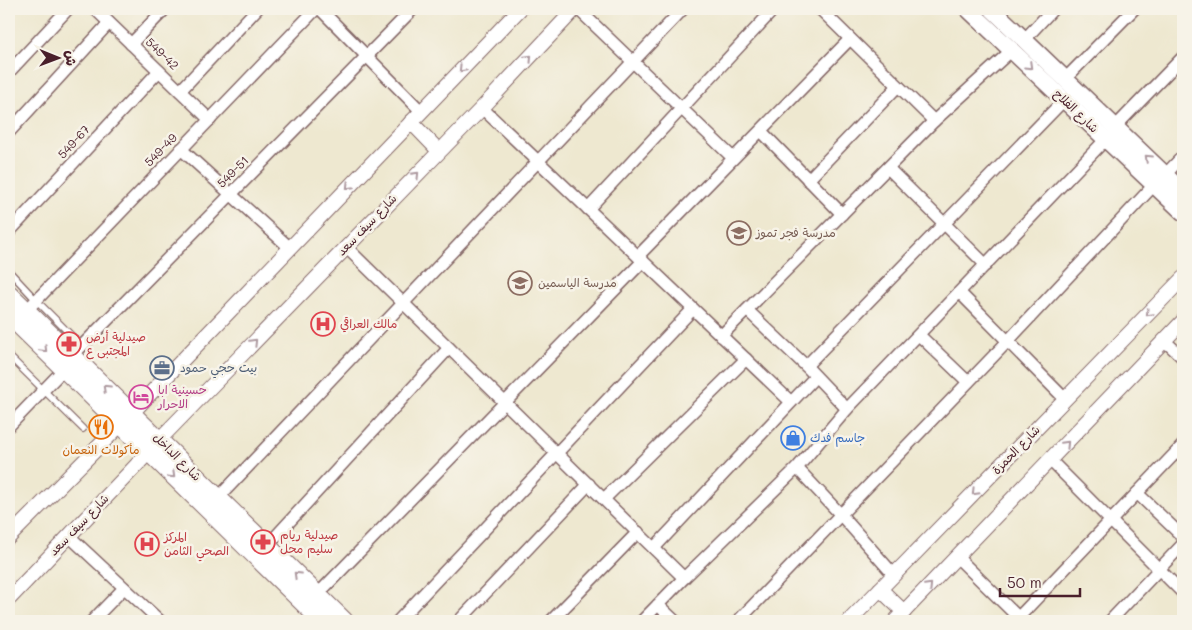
<svg xmlns="http://www.w3.org/2000/svg" width="1192" height="630" viewBox="0 0 1192 630" font-family="Mali,'Playpen Sans Arabic',sans-serif">
<style>
.lines{fill:none;stroke-linecap:round;stroke-linejoin:round}
.service-casing{stroke:#836565;stroke-width:8}
.minor-casing{stroke:#836565;stroke-width:14}
.tertiary-casing{stroke:#836565;stroke-width:16}
.secondary-casing{stroke:#836565;stroke-width:19}
.primary-casing{stroke:#836565;stroke-width:20}
.service{stroke:#fff;stroke-width:5.5}
.minor{stroke:#fff;stroke-width:11}
.tertiary{stroke:#fff;stroke-width:14}
.secondary{stroke:#fff;stroke-width:16}
.primary{stroke:#fff;stroke-width:18}
.oneway{stroke:#ae9aa0}
.labels{text-anchor:middle;stroke-width:5;stroke-linejoin:round;paint-order:stroke}
.street-label{font-size:12px;fill:#4a1f2b;stroke:#f7f3e8}
.education-label{font-size:12px;fill:#785e54;stroke:#f7f3e8;text-anchor:start}
.health-label{font-size:12px;fill:#be3a42;stroke:#f7f3e8;text-anchor:start}
.service-label{font-size:12px;fill:#4e5e75;stroke:#f7f3e8;text-anchor:start}
.hotel-label{font-size:12px;fill:#b23c85;stroke:#f7f3e8;text-anchor:start}
.shop-label{font-size:12px;fill:#366cbe;stroke:#f7f3e8;text-anchor:start}
.food-label{font-size:12px;fill:#c56008;stroke:#f7f3e8}
</style>
<rect width="100%" height="100%" fill="#f7f3e8"/>
<filter id="ink" filterUnits="userSpaceOnUse"><feTurbulence type="fractalNoise" baseFrequency=".02" numOctaves="2"/><feDisplacementMap in="SourceGraphic" scale="10" xChannelSelector="R" yChannelSelector="G"/><feConvolveMatrix kernelMatrix="1 2 1 2 8 2 1 2 1" color-interpolation-filters="sRGB"/></filter>
<filter id="wash" filterUnits="userSpaceOnUse"><feTurbulence type="fractalNoise" baseFrequency=".0096" numOctaves="4" result="noise"/><feDisplacementMap in="SourceGraphic" scale="20" xChannelSelector="R" yChannelSelector="G"/><feGaussianBlur stdDeviation="1.12" result="paint"/><feColorMatrix in="noise" values="0 0 0 0 0 0 0 0 0 0 0 0 0 0 0 0 0 1.4 0 .05"/><feComposite in="paint" operator="in"/></filter>
<g filter="url(#wash)">
<rect width="100%" height="100%" fill="#eee8d0"/>
</g>
<g filter="url(#ink)">
<g class="lines">
<g class="service-casing">
<g id="service">
<path d="M9,271L36,300L82,346"/>
<path d="M9,356L83,429"/>
</g>
</g>
<g class="minor-casing">
<g id="minor">
<path d="M95,9L210,120"/>
<path d="M320,9L421,111"/>
<path d="M578,9L733,158"/>
<path d="M820,9L934,121"/>
<path d="M1024,40L1053,9"/>
<path d="M131,44L165,9"/>
<path d="M9,72L68,9"/>
<path d="M1065,79L1134,9"/>
<path d="M180,91L257,9"/>
<path d="M482,108L791,402"/>
<path d="M1115,127L1183,57"/>
<path d="M761,131L842,214"/>
<path d="M9,132L109,23"/>
<path d="M181,149L289,247"/>
<path d="M888,168L986,265"/>
<path d="M1165,175L1183,156"/>
<path d="M808,180L898,86"/>
<path d="M588,209L774,9"/>
<path d="M9,232L159,71"/>
<path d="M346,247L684,578"/>
<path d="M638,256L850,39"/>
<path d="M960,293L1065,399"/>
<path d="M747,310L806,366L847,409"/>
<path d="M26,311L316,9"/>
<path d="M919,335L968,382"/>
<path d="M721,336L934,121L1012,50"/>
<path d="M1165,341L1183,358"/>
<path d="M73,355L413,9"/>
<path d="M806,366L1064,100"/>
<path d="M9,426L64,369"/>
<path d="M1050,460L1183,593"/>
<path d="M797,468L841,515L894,575"/>
<path d="M1137,493L1183,537"/>
<path d="M218,498L683,9"/>
<path d="M604,499L746,359"/>
<path d="M69,536L160,621"/>
<path d="M267,546L449,348"/>
<path d="M654,548L815,377"/>
<path d="M957,557L1022,621"/>
<path d="M317,595L643,261"/>
<path d="M658,605L675,621"/>
<path d="M92,621L124,588"/>
<path d="M398,621L693,309"/>
<path d="M459,621L589,484"/>
<path d="M551,621L638,532"/>
<path d="M642,621L684,578L797,468L847,409L1106,139"/>
<path d="M738,621L1008,341L1154,185"/>
<path d="M1015,621L1183,445"/>
<path d="M1110,621L1183,544"/>
</g>
</g>
<g class="tertiary-casing">
<g id="tertiary">
<path d="M411,122L439,151"/>
<path d="M132,413L147,397L520,9"/>
<path d="M159,440L482,108L575,9"/>
<path d="M9,537L120,425"/>
<path d="M880,589L904,612"/>
<path d="M9,599L149,452"/>
<path d="M849,621L1183,278"/>
<path d="M895,621L1183,321"/>
</g>
</g>
<g class="secondary-casing">
<g id="secondary">
<path d="M968,9L1183,212"/>
<path d="M992,9L1183,192"/>
</g>
</g>
<g class="primary-casing">
<g id="primary">
<path d="M9,294L344,621"/>
<path d="M9,315L322,621"/>
</g>
</g>
<use href="#service" class="service"/>
<use href="#minor" class="minor"/>
<use href="#tertiary" class="tertiary"/>
<use href="#secondary" class="secondary"/>
<use href="#primary" class="primary"/>
</g>
<defs><path id="oneway-chevron" d="M-2-3.5L2.5 0L-2 3.5" fill="none" stroke-width="1.6" stroke-linecap="round" stroke-linejoin="round" transform="scale(1.25)"/></defs>
<g class="oneway">
<use href="#oneway-chevron" transform="translate(529 58) rotate(-47)"/>
<use href="#oneway-chevron" transform="translate(1029 66) rotate(44)"/>
<use href="#oneway-chevron" transform="translate(462 69) rotate(134)"/>
<use href="#oneway-chevron" transform="translate(1148 158) rotate(-136)"/>
<use href="#oneway-chevron" transform="translate(416 175) rotate(-46)"/>
<use href="#oneway-chevron" transform="translate(349 186) rotate(134)"/>
<use href="#oneway-chevron" transform="translate(1149 313) rotate(134)"/>
<use href="#oneway-chevron" transform="translate(254 342) rotate(-46)"/>
<use href="#oneway-chevron" transform="translate(44 349) rotate(45)"/>
<use href="#oneway-chevron" transform="translate(106 388) rotate(-136)"/>
<use href="#oneway-chevron" transform="translate(1066 444) rotate(-46)"/>
<use href="#oneway-chevron" transform="translate(172 475) rotate(44)"/>
<use href="#oneway-chevron" transform="translate(975 492) rotate(134)"/>
<use href="#oneway-chevron" transform="translate(297 575) rotate(-136)"/>
<use href="#oneway-chevron" transform="translate(929 586) rotate(-46)"/>
</g>
</g>
<defs>
<g id="school-ring" transform="scale(1.25)"><circle r="9.5" fill="#f7f3e8" stroke="#8d6e63" stroke-width="1.5"/><path d="M0-5L7-2L0 1L-7-2ZM-4 1L0 2.5L4 1V4Q0 6-4 4Z" fill="#8d6e63"/></g>
<g id="hospital-ring" transform="scale(1.25)"><circle r="9.5" fill="#f7f3e8" stroke="#e0444e" stroke-width="1.5"/><path d="M-5-5h3v3.5h4V-5h3V5h-3V1.5h-4V5h-3Z" fill="#e0444e"/></g>
<g id="pharmacy-ring" transform="scale(1.25)"><circle r="9.5" fill="#f7f3e8" stroke="#e0444e" stroke-width="1.5"/><path d="M-2-6h4v4h4v4h-4v4h-4v-4h-4v-4h4Z" fill="#e0444e"/></g>
<g id="office-ring" transform="scale(1.25)"><circle r="9.5" fill="#f7f3e8" stroke="#5c6f8a" stroke-width="1.5"/><path d="M-6-3h4V-5.5h4V-3h4V5H-6ZM-1-4.5V-3h2v-1.5ZM-6 0V1H6V0Z" fill="#5c6f8a"/></g>
<g id="hotel-ring" transform="scale(1.25)"><circle r="9.5" fill="#f7f3e8" stroke="#d1479c" stroke-width="1.5"/><path d="M-6-4.5h1.5V1H6V5H4.5V3h-9V5H-6ZM-4 0a1.8 1.8 0 1 1 3.6 0ZM.5 0V-2.5h3Q6-2.5 6 0Z" fill="#d1479c"/></g>
<g id="restaurant-ring" transform="scale(1.25)"><circle r="9.5" fill="#f7f3e8" stroke="#e8710a" stroke-width="1.5"/><path d="M-5-6h1v4h1v-4h1v4h1v-4h1v5L-1.5 .5V6h-2V.5L-5-1ZM5-6V6H3V1.5H1.5Q1.5-4 5-6Z" fill="#e8710a"/></g>
<g id="shop-ring" transform="scale(1.25)"><circle r="9.5" fill="#f7f3e8" stroke="#3f7fe0" stroke-width="1.5"/><path d="M-5-2.5h2.3a2.7 3.5 0 0 1 5.4 0H5L5.5 6h-11ZM-1.5-2.5h3a1.5 2.3 0 0 0-3 0Z" fill="#3f7fe0"/></g>
</defs>
<g fill-rule="evenodd">
<use href="#school-ring" x="739" y="233"/>
<use href="#school-ring" x="520" y="283"/>
<use href="#hospital-ring" x="323" y="324"/>
<use href="#pharmacy-ring" x="69" y="344"/>
<use href="#office-ring" x="162" y="368"/>
<use href="#hotel-ring" x="141" y="397"/>
<use href="#restaurant-ring" x="101" y="427"/>
<use href="#shop-ring" x="793" y="438"/>
<use href="#pharmacy-ring" x="263" y="542"/>
<use href="#hospital-ring" x="147" y="544"/>
</g>
<g class="labels">
<g class="street-label">
<text transform="translate(162 54) rotate(44)" y="4">549-42</text>
<text transform="translate(1076 111) rotate(44)" y="4">شارع الفلاح</text>
<text transform="translate(74 142) rotate(-47)" y="4">549-67</text>
<text transform="translate(161 150) rotate(-46)" y="4">549-49</text>
<text transform="translate(233 172) rotate(-45)" y="4">549-51</text>
<text transform="translate(367 225) rotate(-46)" y="4">شارع سيف سعد</text>
<text transform="translate(1016 450) rotate(-46)" y="4">شارع الحمزة</text>
<text transform="translate(177 457) rotate(45)" y="4">شارع الداخل</text>
<text transform="translate(79 525) rotate(-46)" y="4">شارع سيف سعد</text>
</g>
<g class="education-label">
<text x="756" y="237">مدرسة فجر تموز</text>
<text x="538" y="287">مدرسة الياسمين</text>
</g>
<g class="health-label">
<text x="340" y="328">مالك العراقي</text>
<text x="86" y="341">صيدلية أرض<tspan x="86" dy="14">المجتبى ع</tspan></text>
<text x="280" y="539">صيدلية ريام<tspan x="280" dy="14">سليم محل</tspan></text>
<text x="164" y="541">المركز<tspan x="164" dy="14">الصحي الثامن</tspan></text>
</g>
<g class="service-label">
<text x="180" y="372">بيت حجي حمود</text>
</g>
<g class="hotel-label">
<text x="158" y="394">حسينية ابا<tspan x="158" dy="14">الاحرار</tspan></text>
</g>
<g class="shop-label">
<text x="810" y="442">جاسم فدك</text>
</g>
<g class="food-label">
<text x="101" y="454">مأكولات النعمان</text>
</g>
</g>
<rect width="1192" height="630" fill="none" stroke="#f7f3e8" stroke-width="30"/>
<g transform="translate(58 58) rotate(91)" stroke="#f7f3e8" stroke-width="4" paint-order="stroke">
<path d="M0-4L9 19L0 12L-9 19Z" fill="#4a1f2b"/>
<text y="-8" font-size="14" font-weight="bold" text-anchor="middle" fill="#4a1f2b">ش</text>
</g>
<path d="M1000 588v8h80v-8" fill="none" stroke="#4a1f2b" stroke-width="2.5"/>
<text x="1007" y="588" font-size="15" fill="#4a1f2b" stroke="#f7f3e8" stroke-width="4" paint-order="stroke">50 m</text>
</svg>
